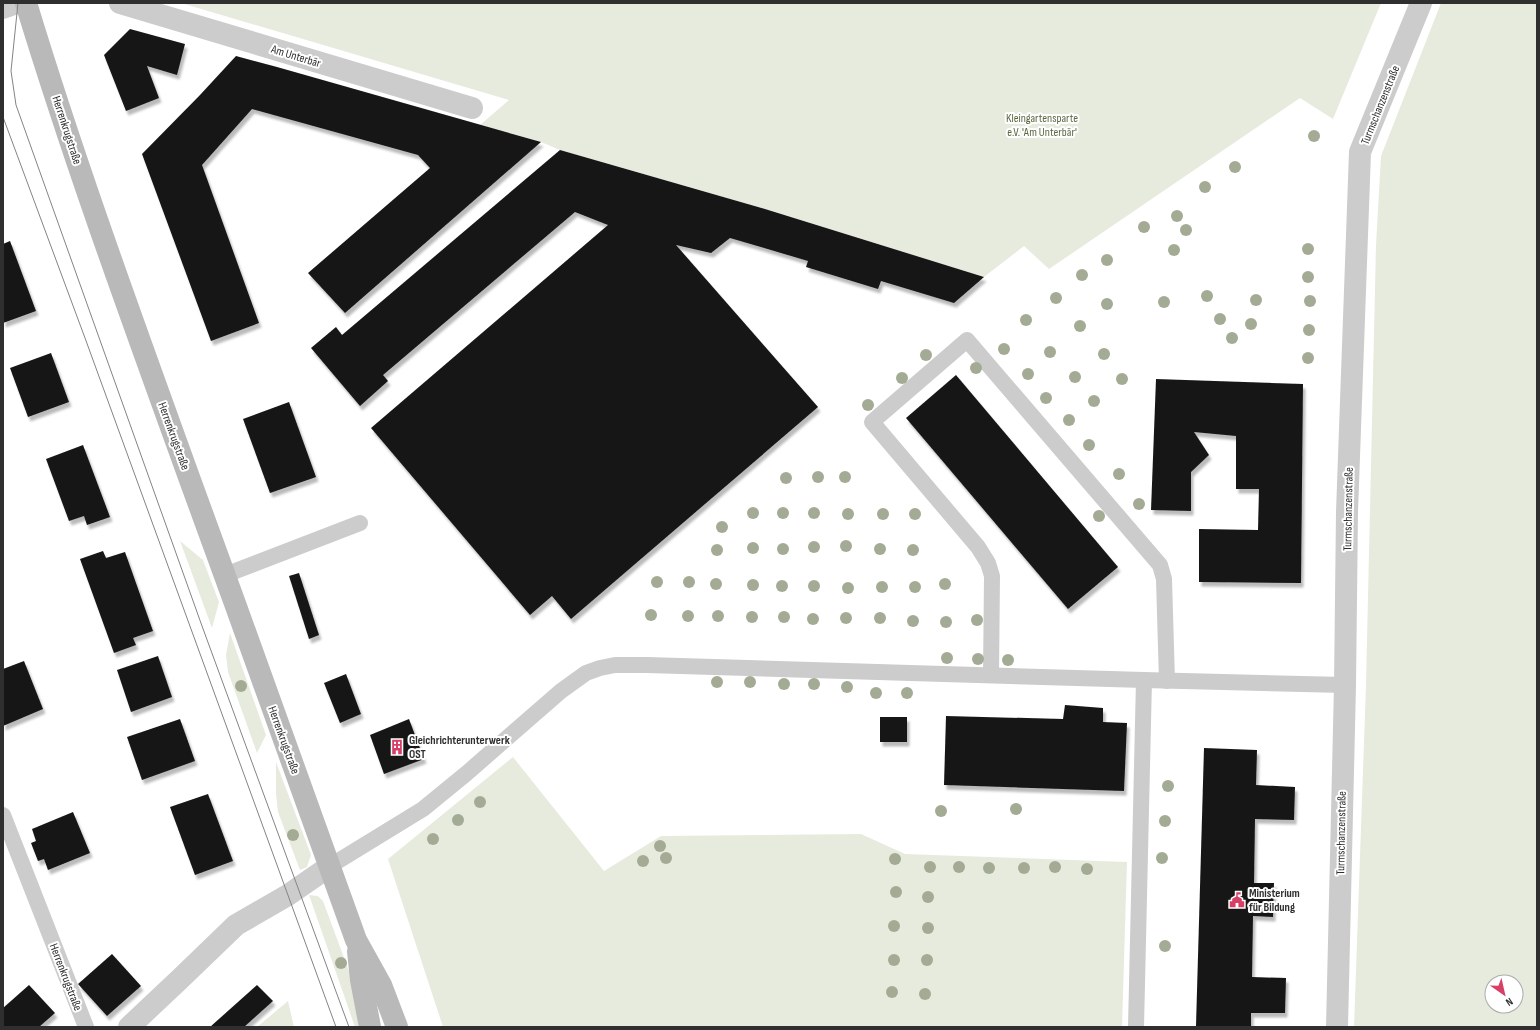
<svg xmlns="http://www.w3.org/2000/svg" width="1540" height="1030" viewBox="0 0 1540 1030" font-family="'Sofia Sans Condensed',sans-serif">
<style>
.green{fill:#e7ebde;fill-rule:evenodd}
.building{fill:#161616;filter:url(#shadow)}
.lines{fill:none;stroke-linecap:round;stroke-linejoin:round}
.lane{stroke:#ccc;stroke-width:16}
.street{stroke:#ccc;stroke-width:22}
.secondary{stroke:#b9b9b9;stroke-width:22}
.tram{stroke:#848484;stroke-width:1}
.tree{fill:#a4ab95}
.labels{text-anchor:middle;stroke-width:4;stroke-linejoin:round;paint-order:stroke}
.street-label{font-size:12px;fill:#2f2f2f;stroke:#fff}
.park-label{font-size:12px;fill:#59673f;stroke:#fff}
.poi-label{font-size:12px;font-weight:bold;fill:#2f2f2f;stroke:#fff;text-anchor:start}
</style>
<defs>
<filter id="shadow"><feDropShadow dx="2.5" dy="4.5" stdDeviation="1" flood-color="#0004"/></filter>
</defs>
<rect width="100%" height="100%" fill="#fff"/>
<g class="green">
<path d="M181,3H1381L1333,119L1300,98L1049,269L1024,246L984,277L765,209L560,150L541,142L480,125L509,100Z"/>
<path d="M1441,3H1537V1027H1354L1366,685L1376,245L1381,156ZM1492,982H1516V1006H1492Z"/>
<path d="M180,541L203,560L219,602L212,628Z"/>
<path d="M230,633L266,735L257,753L228,672L226,655Z"/>
<path d="M513,757L604,871L661,836L861,834L905,854L1127,862L1122,1027H443L388,859Z"/>
<path d="M276,762L311,855L307,867L300,870L278,812L276,794Z"/>
<path d="M309,895L318,896L323,901L350,974L360,1027H355Z"/>
<path d="M288,1001L294,1027H257Z"/>
</g>
<g class="building">
<path d="M130,29L185,44L177,75L147,66L159,98L126,111L104,55Z"/>
<path d="M236,56L277,67L541,142L345,313L308,273L430,168L418,155L252,109L202,165L259,323L211,341L142,154L200,95Z"/>
<path d="M560,150L765,209L984,277L954,303L881,281L878,289L806,267L808,261L730,238L711,253L676,245L818,407L571,619L552,596L530,615L371,428L608,225L575,212L383,375L388,381L360,406L311,348L336,327L342,335Z"/>
<path d="M10,241L36,311L3,323V244Z"/>
<path d="M51,353L69,402L28,417L10,368Z"/>
<path d="M956,375L1118,567L1068,609L906,418Z"/>
<path d="M1156,379L1303,384L1301,583L1199,582V529L1258,530L1259,489H1236V436L1194,432L1209,455L1191,472V511L1151,510Z"/>
<path d="M289,402L316,477L270,493L243,419Z"/>
<path d="M83,445L110,517L87,525L84,516L69,521L46,459Z"/>
<path d="M103,551L106,558L125,552L153,631L133,638L136,645L114,653L80,559Z"/>
<path d="M299,573L319,635L309,639L289,576Z"/>
<path d="M158,656L172,697L131,712L117,670Z"/>
<path d="M24,661L43,709L3,726V669Z"/>
<path d="M346,674L361,714L340,723L324,683Z"/>
<path d="M1065,705L1103,708V722L1127,723L1124,791L944,785L946,716L1063,719Z"/>
<rect x="880" y="717" width="27" height="25"/>
<path d="M180,719L195,761L142,780L127,737Z"/>
<path d="M409,719L424,759L384,774L370,735Z"/>
<path d="M1204,748L1257,750L1256,785L1295,787L1294,820L1255,819L1254,883H1274L1273,917L1253,916L1252,977L1286,978L1285,1013H1251V1027L1196,1026Z"/>
<path d="M208,794L233,861L195,875L170,807Z"/>
<path d="M73,812L90,853L48,870L44,859L38,861L31,843L36,841L32,829Z"/>
<path d="M112,954L141,986L107,1016L78,984Z"/>
<path d="M29,985L55,1013L39,1027H3V1008Z"/>
<path d="M257,985L273,1001L244,1027H210Z"/>
</g>
<g class="lines">
<g class="lane">
<path d="M225,575L360,523"/>
<path d="M991,675L992,576L988,563L978,547L872,422L967,340L1160,565L1164,579L1167,681"/>
<path d="M3,815L86,1027"/>
<path d="M330,866L423,809L467,773L561,691L586,673L600,668L615,665H647L1144,680L1345,685"/>
<path d="M1136,1027L1144,680"/>
</g>
<g class="street">
<path d="M120,3L472,108"/>
<path d="M3,8L17,3"/>
<path d="M129,1027L180,979L236,925L288,895L330,866"/>
<path d="M1337,1027L1345,685L1347,512L1360,152L1421,3"/>
</g>
<g class="secondary">
<path d="M26,3C75,164 133,322 190,480C246,633 301,786 356,940L381,985L397,1027"/>
<path d="M358,951L361,980L370,1027"/>
</g>
<g class="tram">
<path d="M18,3L11,71L16,105L202,626L349,1027"/>
<path d="M3,117L85,338L336,1027"/>
</g>
</g>
<g class="tree">
<circle cx="1314" cy="136" r="6"/>
<circle cx="1235" cy="167" r="6"/>
<circle cx="1205" cy="187" r="6"/>
<circle cx="1177" cy="216" r="6"/>
<circle cx="1144" cy="227" r="6"/>
<circle cx="1186" cy="230" r="6"/>
<circle cx="1308" cy="249" r="6"/>
<circle cx="1174" cy="250" r="6"/>
<circle cx="1107" cy="260" r="6"/>
<circle cx="1082" cy="275" r="6"/>
<circle cx="1308" cy="277" r="6"/>
<circle cx="1207" cy="296" r="6"/>
<circle cx="1056" cy="298" r="6"/>
<circle cx="1256" cy="300" r="6"/>
<circle cx="1310" cy="301" r="6"/>
<circle cx="1164" cy="302" r="6"/>
<circle cx="1107" cy="304" r="6"/>
<circle cx="1220" cy="319" r="6"/>
<circle cx="1026" cy="320" r="6"/>
<circle cx="1251" cy="324" r="6"/>
<circle cx="1080" cy="326" r="6"/>
<circle cx="1309" cy="330" r="6"/>
<circle cx="1232" cy="338" r="6"/>
<circle cx="1004" cy="349" r="6"/>
<circle cx="1050" cy="352" r="6"/>
<circle cx="1104" cy="354" r="6"/>
<circle cx="926" cy="355" r="6"/>
<circle cx="1308" cy="358" r="6"/>
<circle cx="976" cy="368" r="6"/>
<circle cx="1028" cy="374" r="6"/>
<circle cx="1075" cy="377" r="6"/>
<circle cx="902" cy="378" r="6"/>
<circle cx="1122" cy="379" r="6"/>
<circle cx="1046" cy="398" r="6"/>
<circle cx="1094" cy="401" r="6"/>
<circle cx="868" cy="405" r="6"/>
<circle cx="1069" cy="420" r="6"/>
<circle cx="1089" cy="445" r="6"/>
<circle cx="1119" cy="474" r="6"/>
<circle cx="818" cy="477" r="6"/>
<circle cx="845" cy="477" r="6"/>
<circle cx="786" cy="478" r="6"/>
<circle cx="1139" cy="504" r="6"/>
<circle cx="753" cy="513" r="6"/>
<circle cx="783" cy="513" r="6"/>
<circle cx="814" cy="513" r="6"/>
<circle cx="848" cy="514" r="6"/>
<circle cx="883" cy="514" r="6"/>
<circle cx="915" cy="514" r="6"/>
<circle cx="1099" cy="516" r="6"/>
<circle cx="722" cy="527" r="6"/>
<circle cx="846" cy="546" r="6"/>
<circle cx="814" cy="547" r="6"/>
<circle cx="753" cy="548" r="6"/>
<circle cx="783" cy="549" r="6"/>
<circle cx="880" cy="549" r="6"/>
<circle cx="717" cy="550" r="6"/>
<circle cx="913" cy="550" r="6"/>
<circle cx="657" cy="582" r="6"/>
<circle cx="689" cy="582" r="6"/>
<circle cx="716" cy="584" r="6"/>
<circle cx="945" cy="584" r="6"/>
<circle cx="753" cy="585" r="6"/>
<circle cx="782" cy="586" r="6"/>
<circle cx="814" cy="586" r="6"/>
<circle cx="882" cy="587" r="6"/>
<circle cx="915" cy="587" r="6"/>
<circle cx="848" cy="588" r="6"/>
<circle cx="651" cy="615" r="6"/>
<circle cx="688" cy="616" r="6"/>
<circle cx="718" cy="616" r="6"/>
<circle cx="752" cy="617" r="6"/>
<circle cx="784" cy="617" r="6"/>
<circle cx="846" cy="618" r="6"/>
<circle cx="880" cy="618" r="6"/>
<circle cx="813" cy="619" r="6"/>
<circle cx="977" cy="620" r="6"/>
<circle cx="913" cy="621" r="6"/>
<circle cx="946" cy="622" r="6"/>
<circle cx="947" cy="658" r="6"/>
<circle cx="978" cy="659" r="6"/>
<circle cx="1008" cy="660" r="6"/>
<circle cx="717" cy="682" r="6"/>
<circle cx="750" cy="682" r="6"/>
<circle cx="784" cy="684" r="6"/>
<circle cx="814" cy="684" r="6"/>
<circle cx="241" cy="686" r="6"/>
<circle cx="847" cy="687" r="6"/>
<circle cx="876" cy="693" r="6"/>
<circle cx="907" cy="693" r="6"/>
<circle cx="1168" cy="786" r="6"/>
<circle cx="480" cy="802" r="6"/>
<circle cx="1016" cy="809" r="6"/>
<circle cx="941" cy="811" r="6"/>
<circle cx="458" cy="820" r="6"/>
<circle cx="1165" cy="821" r="6"/>
<circle cx="293" cy="835" r="6"/>
<circle cx="433" cy="839" r="6"/>
<circle cx="660" cy="846" r="6"/>
<circle cx="666" cy="858" r="6"/>
<circle cx="1162" cy="858" r="6"/>
<circle cx="895" cy="859" r="6"/>
<circle cx="643" cy="861" r="6"/>
<circle cx="930" cy="867" r="6"/>
<circle cx="959" cy="867" r="6"/>
<circle cx="1055" cy="867" r="6"/>
<circle cx="989" cy="868" r="6"/>
<circle cx="1024" cy="868" r="6"/>
<circle cx="1087" cy="869" r="6"/>
<circle cx="896" cy="892" r="6"/>
<circle cx="928" cy="897" r="6"/>
<circle cx="894" cy="926" r="6"/>
<circle cx="928" cy="928" r="6"/>
<circle cx="1165" cy="946" r="6"/>
<circle cx="894" cy="960" r="6"/>
<circle cx="927" cy="960" r="6"/>
<circle cx="341" cy="963" r="6"/>
<circle cx="892" cy="992" r="6"/>
<circle cx="925" cy="994" r="6"/>
</g>
<defs>
<g id="building-bare" transform="scale(1.2)"><path d="M-4-6H4V6H1V3H-1V6H-4ZM-2.5-4.3h1.7v1.8h-1.7ZM.8-4.3h1.7v1.8H.8ZM-2.5-1h1.7V.8h-1.7ZM.8-1h1.7V.8H.8Z" fill="#d83f67" stroke="#fff" stroke-width="2.5" paint-order="stroke"/></g>
<g id="civic-bare" transform="scale(1.2)"><path d="M-.6-6.5H3V-4.5H.6V-3L4-1V1h2V6H-6V1h2V-1L-.6-3ZM-1.2 2.5V6h2.4V2.5Z" fill="#d83f67" stroke="#fff" stroke-width="2.5" paint-order="stroke"/></g>
</defs>
<g fill-rule="evenodd">
<use href="#building-bare" x="397" y="747"/>
<use href="#civic-bare" x="1237" y="900"/>
</g>
<g class="labels">
<g class="street-label">
<text transform="translate(296 56) rotate(17)" y="4">Am Unterbär</text>
<text transform="translate(1380 105) rotate(-68)" y="4">Turmschanzenstraße</text>
<text transform="translate(67 130) rotate(72)" y="4">Herrenkrugstraße</text>
<text transform="translate(174 436) rotate(70)" y="4">Herrenkrugstraße</text>
<text transform="translate(1348 509) rotate(-89)" y="4">Turmschanzenstraße</text>
<text transform="translate(284 740) rotate(70)" y="4">Herrenkrugstraße</text>
<text transform="translate(1341 833) rotate(-89)" y="4">Turmschanzenstraße</text>
<text transform="translate(66 977) rotate(69)" y="4">Herrenkrugstraße</text>
</g>
<g class="park-label">
<text x="1042" y="122">Kleingartensparte<tspan x="1042" dy="14">e.V. 'Am Unterbär'</tspan></text>
</g>
<g class="poi-label">
<text x="409" y="744">Gleichrichterunterwerk<tspan x="409" dy="14">OST</tspan></text>
<text x="1249" y="897">Ministerium<tspan x="1249" dy="14">für Bildung</tspan></text>
</g>
</g>
<rect width="1540" height="1030" fill="none" stroke="#2f2f2f" stroke-width="8"/>
<g transform="translate(1504 994) rotate(146)"><circle r="19" fill="#ffffff" stroke="#acacac"/>
<path d="M0-3L7 15L0 10L-7 15Z" fill="#d83f67"/>
<text y="-6" font-size="11" font-weight="bold" text-anchor="middle" fill="#2f2f2f">N</text>
</g>
</svg>
